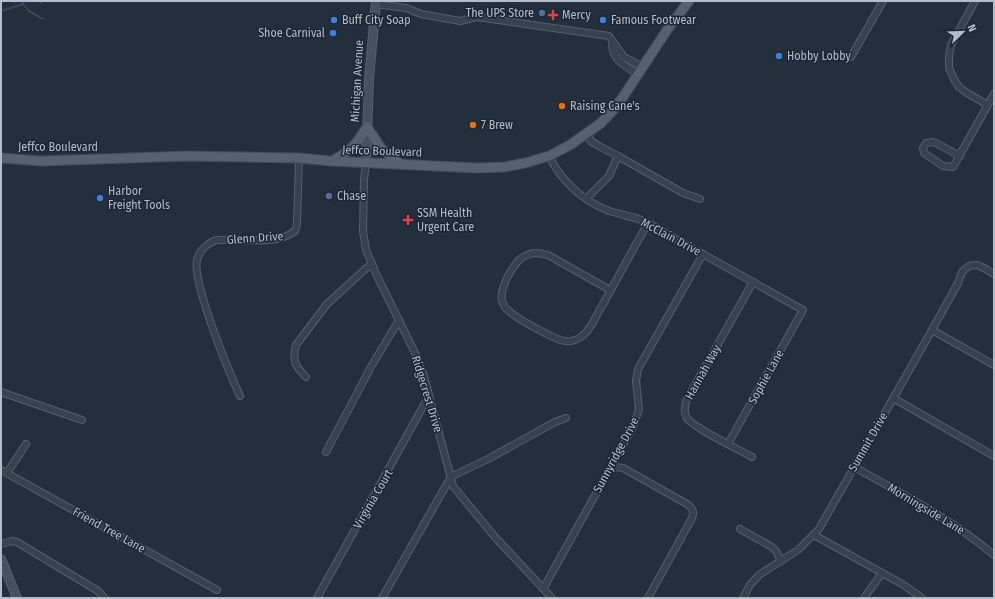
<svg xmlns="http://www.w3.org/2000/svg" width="995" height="599" viewBox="0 0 995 599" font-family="'Fira Sans Condensed',sans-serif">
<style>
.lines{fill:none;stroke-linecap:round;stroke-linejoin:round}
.stream{stroke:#394c67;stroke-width:1.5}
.street-casing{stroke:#565f6c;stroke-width:8}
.secondary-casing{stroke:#565f6c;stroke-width:10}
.primary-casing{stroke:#414a57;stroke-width:11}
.street{stroke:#38414e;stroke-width:6}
.secondary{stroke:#465061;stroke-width:8}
.primary{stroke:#56606e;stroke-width:9}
.service-dot{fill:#5c6f8a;stroke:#1d2633;stroke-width:1.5}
.health-dot{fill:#e0444e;stroke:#1d2633;stroke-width:1.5}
.shop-dot{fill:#3f7fe0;stroke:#1d2633;stroke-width:1.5}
.food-dot{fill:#e8710a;stroke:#1d2633;stroke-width:1.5}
.labels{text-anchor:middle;stroke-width:3;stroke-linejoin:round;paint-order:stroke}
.poi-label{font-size:12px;fill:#b4bcc9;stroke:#1d2633;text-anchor:start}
.street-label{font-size:12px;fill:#b4bcc9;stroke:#1d2633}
</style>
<rect width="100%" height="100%" fill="#242f3e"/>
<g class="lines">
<g class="stream">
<path d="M38,1L41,3"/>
<path d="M23,4L29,11L43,19"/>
<path d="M1,11L23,4L24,1"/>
</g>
<g class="street-casing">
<g id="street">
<path d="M975,1L951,45L949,56V68L955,81L959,87L967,93L988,105"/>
<path d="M375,4L406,8L421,14L460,21L477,17L609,36L624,57L643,67"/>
<path d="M612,42C612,61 624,65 638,74"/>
<path d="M851,57L883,1"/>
<path d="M586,134L592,142L599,146L618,156L683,193L700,199"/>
<path d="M549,156C561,181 583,201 609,211C619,214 629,216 639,219C645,222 652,225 658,229L803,310L728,444"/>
<path d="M960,156L934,142L926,143L923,148L924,153L943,166L953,167L994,94"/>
<path d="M366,163L364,180L363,231L366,250L378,278L417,357L424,376L453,486L494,536L552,598"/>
<path d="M586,199L609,176L618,156"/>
<path d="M610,290L548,255C540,253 534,252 527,255C515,259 499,288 502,301C503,304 506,309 509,311C516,318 555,340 565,341C571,342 577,340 582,336C591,330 596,315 602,306C617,279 632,251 648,223"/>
<path d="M932,330L994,365"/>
<path d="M306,377C295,366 292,361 296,345L327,304L371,264"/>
<path d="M1,392L82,420"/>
<path d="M240,396C229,372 192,283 197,260C199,251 209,241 218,240C241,238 276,246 295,231L297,224L299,158"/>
<path d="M893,398L994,456"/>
<path d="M326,452L372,365L399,320"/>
<path d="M752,457C740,450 692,427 687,418C683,411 685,405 687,399L753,282"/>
<path d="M854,467C903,494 951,519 994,555"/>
<path d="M1,470L217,590"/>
<path d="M610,470L615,467L623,468L687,504C693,508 695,513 691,520L648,598"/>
<path d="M7,473L26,444"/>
<path d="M450,477L488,459L555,422L566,418"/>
<path d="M740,529L772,547L776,551L781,561"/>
<path d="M814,535L902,584L922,598"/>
<path d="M1,544L12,541L17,542L98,591L105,598"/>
<path d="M543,589L633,427L639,409L636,381L638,369L703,254"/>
<path d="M317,598L425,403L429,400"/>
<path d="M382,598L448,482L451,480"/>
<path d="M743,598L750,585L759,575L798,550L819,529L932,330L958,283L962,272L969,266L977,265L984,268L994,274"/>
<path d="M864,598L882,573"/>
</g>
</g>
<g class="secondary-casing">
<g id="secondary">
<path d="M366,163L369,79L376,1"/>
<path d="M1,559L17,598"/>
</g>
</g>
<g class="primary-casing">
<g id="primary">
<path d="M1,158L41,161L188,156L299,158L331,161L477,168L505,167L525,163L549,156L570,145L601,123L616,107L625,94L667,30L689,1"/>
<path d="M332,161C352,150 355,146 367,127L381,148L399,163"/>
</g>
</g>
<use href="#street" class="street"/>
<use href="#secondary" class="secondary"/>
<use href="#primary" class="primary"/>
</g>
<g class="service-dot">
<circle cx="542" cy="13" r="4"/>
<circle cx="329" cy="196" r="4"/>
</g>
<g class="health-dot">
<path d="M551 9h4v4h4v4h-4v4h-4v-4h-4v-4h4z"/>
<path d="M406 214h4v4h4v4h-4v4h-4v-4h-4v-4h4z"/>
</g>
<g class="shop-dot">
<circle cx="334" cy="20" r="4"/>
<circle cx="603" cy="20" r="4"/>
<circle cx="333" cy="33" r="4"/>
<circle cx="779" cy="56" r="4"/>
<circle cx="100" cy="198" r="4"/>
</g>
<g class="food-dot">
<circle cx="562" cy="106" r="4"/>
<circle cx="473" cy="125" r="4"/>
</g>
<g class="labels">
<g class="poi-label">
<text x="534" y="17" text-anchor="end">The UPS Store</text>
<text x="562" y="19">Mercy</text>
<text x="342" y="24">Buff City Soap</text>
<text x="611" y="24">Famous Footwear</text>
<text x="325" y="37" text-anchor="end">Shoe Carnival</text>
<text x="787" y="60">Hobby Lobby</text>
<text x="570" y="110">Raising Cane's</text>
<text x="481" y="129">7 Brew</text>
<text x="108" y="195">Harbor<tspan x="108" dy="14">Freight Tools</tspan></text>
<text x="337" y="200">Chase</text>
<text x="417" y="217">SSM Health<tspan x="417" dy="14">Urgent Care</tspan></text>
</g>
<g class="street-label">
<text transform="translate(357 81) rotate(-87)" y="4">Michigan Avenue</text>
<text x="58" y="151">Jeffco Boulevard</text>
<text transform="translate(382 151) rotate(2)" y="4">Jeffco Boulevard</text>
<text transform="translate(671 237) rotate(28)" y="4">McClain Drive</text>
<text transform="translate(255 238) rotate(-4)" y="4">Glenn Drive</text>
<text transform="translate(703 372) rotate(-61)" y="4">Hannah Way</text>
<text transform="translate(766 377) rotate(-61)" y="4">Sophie Lane</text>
<text transform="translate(427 394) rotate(73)" y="4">Ridgecrest Drive</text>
<text transform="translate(868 442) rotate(-60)" y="4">Summit Drive</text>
<text transform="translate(616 455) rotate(-62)" y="4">Sunnyridge Drive</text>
<text transform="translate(373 499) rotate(-60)" y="4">Virginia Court</text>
<text transform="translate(926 509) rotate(31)" y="4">Morningside Lane</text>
<text transform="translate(109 530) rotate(29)" y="4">Friend Tree Lane</text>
</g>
</g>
<rect width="995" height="599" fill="none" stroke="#b4bcc9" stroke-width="4"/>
<g transform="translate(963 32) rotate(67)" stroke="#1d2633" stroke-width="3" paint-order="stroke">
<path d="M0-3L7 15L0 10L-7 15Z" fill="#b4bcc9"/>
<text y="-6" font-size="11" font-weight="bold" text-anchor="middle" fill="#b4bcc9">N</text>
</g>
</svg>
